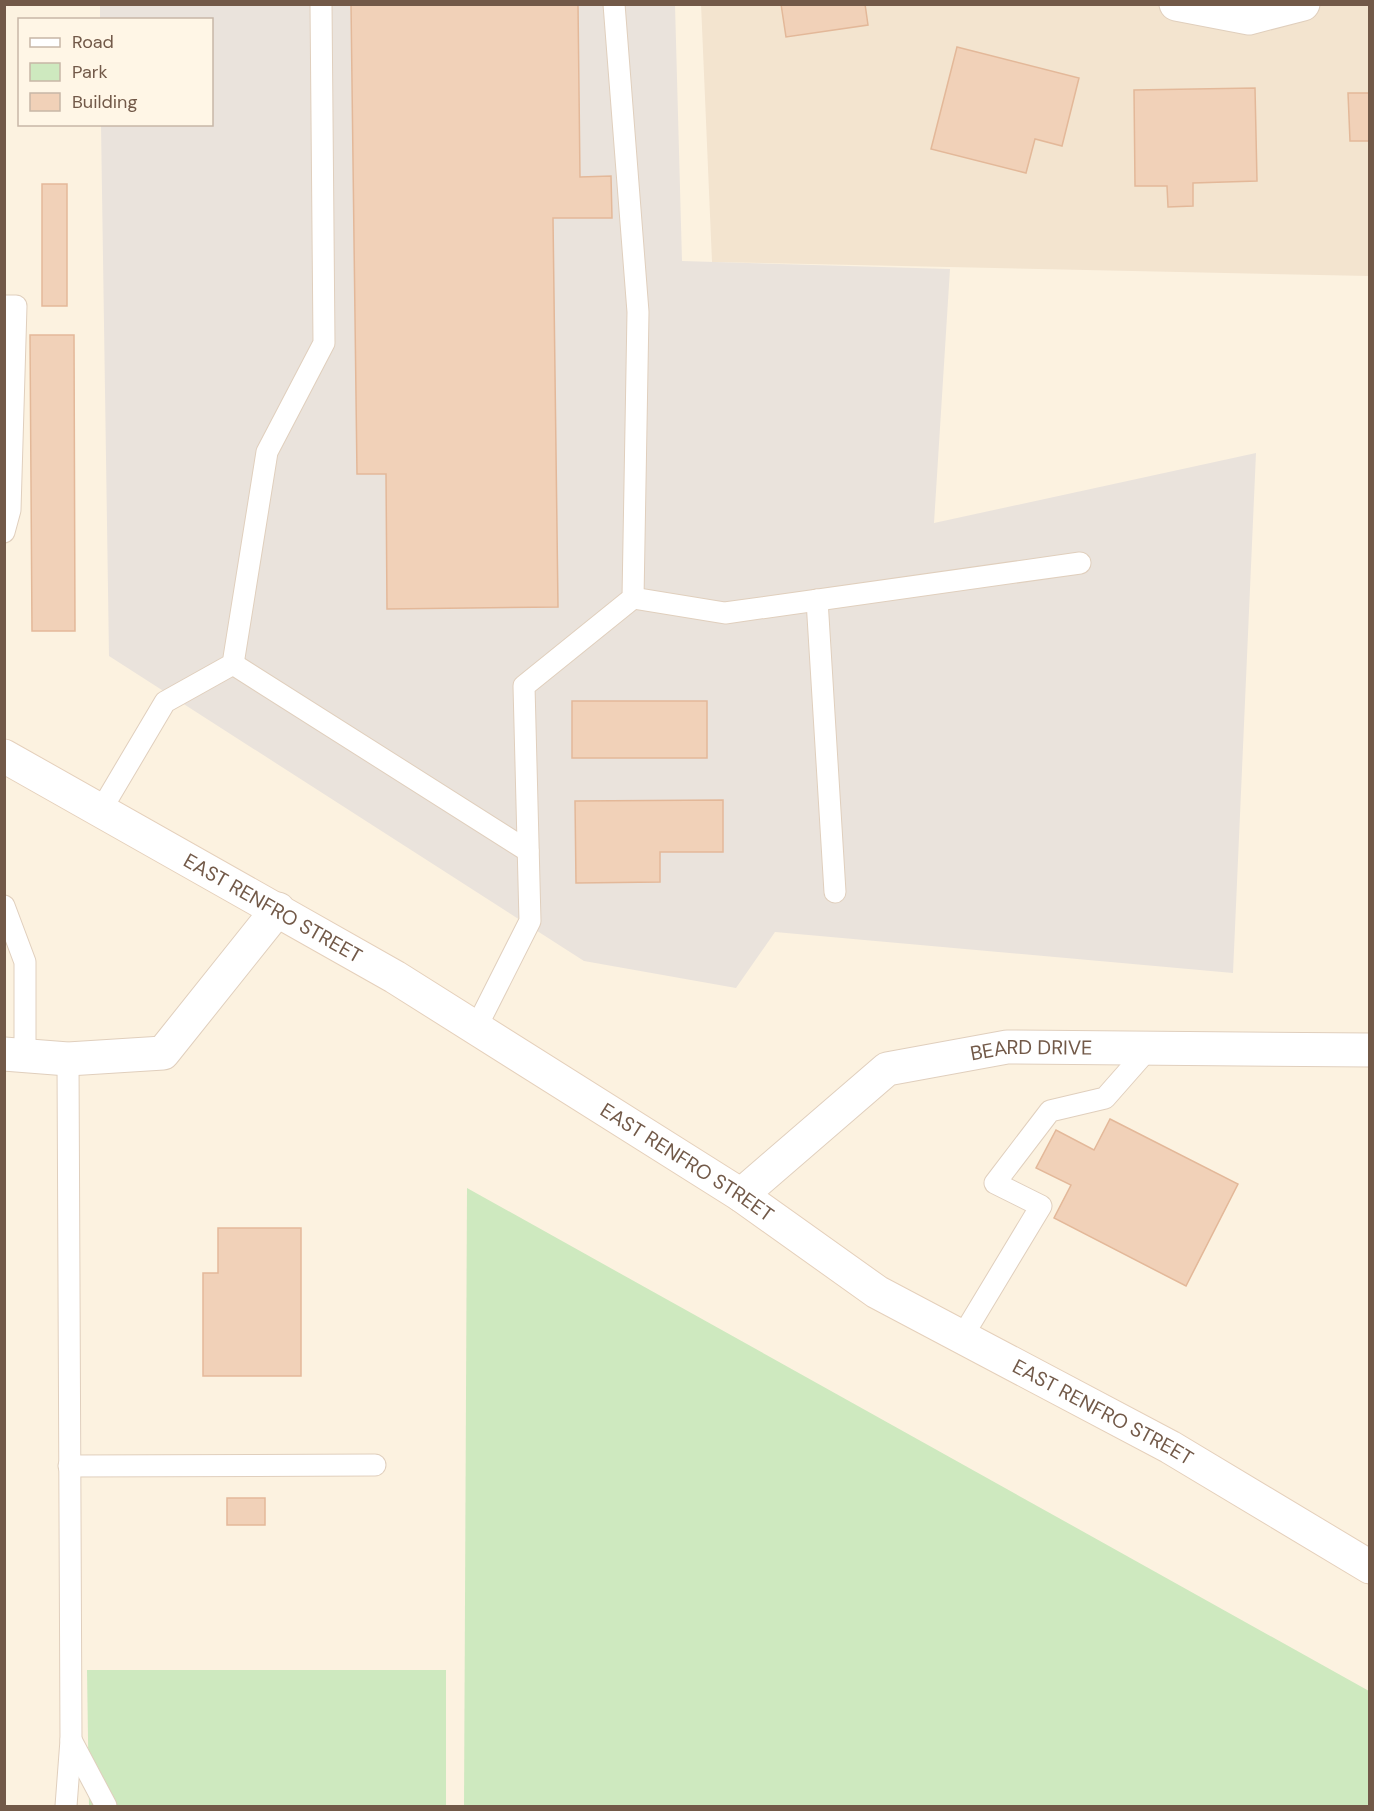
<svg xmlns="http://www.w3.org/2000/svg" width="1374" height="1811" viewBox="0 0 1374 1811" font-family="'DM Sans',sans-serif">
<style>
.residential{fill:#f3e4cf}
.industrial{fill:#eae3dc}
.green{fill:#cee9bf}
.building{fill:#f1d1b8;stroke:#e3b899;stroke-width:1.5}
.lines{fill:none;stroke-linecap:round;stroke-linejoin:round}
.service-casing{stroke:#e0cfbd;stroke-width:23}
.minor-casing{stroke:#e0cfbd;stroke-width:35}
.secondary-casing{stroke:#e5d0bb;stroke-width:35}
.service{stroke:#fff;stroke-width:21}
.minor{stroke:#fff;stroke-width:33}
.secondary{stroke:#fff;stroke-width:33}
.labels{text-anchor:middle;stroke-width:4.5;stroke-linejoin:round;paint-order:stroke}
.street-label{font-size:20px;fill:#725948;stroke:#fff6e6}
</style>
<rect width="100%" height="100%" fill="#fcf2e0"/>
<path class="residential" d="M701,4L1369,5V276L712,262Z"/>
<path class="industrial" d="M100,5H675L682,261L950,269L934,523L1256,453L1233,973L775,932L736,988L584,961L109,656L101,125L212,124V20L100,19Z"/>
<g class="green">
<path d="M467,1188L1369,1691V1806H464Z"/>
<path d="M87,1670H446V1806H89Z"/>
</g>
<g class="building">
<path d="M351,4H578L580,177L611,176L612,218H553L558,607L387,609L386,474H357Z"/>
<path d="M781,4H865L868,25L786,37Z"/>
<path d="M957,47L1079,78L1062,146L1035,139L1026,173L931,149Z"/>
<path d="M1255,88L1257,181L1193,183V206L1168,207L1167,186H1135L1134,90Z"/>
<path d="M1348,93H1370V141H1350Z"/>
<rect x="42" y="184" width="25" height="122"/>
<path d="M30,335H74L75,631H32Z"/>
<rect x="572" y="701" width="135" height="57"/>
<path d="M723,800V852H660V882L576,883L575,801Z"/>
<path d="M1110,1119L1238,1184L1186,1286L1054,1218L1071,1185L1036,1168L1056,1130L1094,1150Z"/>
<path d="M218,1228H301V1376H203V1273H218Z"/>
<rect x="227" y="1498" width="38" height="27"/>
</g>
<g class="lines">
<g class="service-casing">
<g id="service">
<path d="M4,306H16L10,510L4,532"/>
<path d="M633,598L725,613L1080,563"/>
<path d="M817,600L835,892"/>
<path d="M233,664L528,851"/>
<path d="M101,810L165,702L233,664L267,452L324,343L321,4"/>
<path d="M4,906L25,962V1056"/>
<path d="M476,1028L530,921L524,686L633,598L638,312L614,4"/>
<path d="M962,1337L1041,1206L995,1183L1050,1111L1105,1098L1149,1048"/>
<path d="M69,1466L375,1465"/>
<path d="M71,1740L106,1806"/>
<path d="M66,1806L71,1740L68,1059"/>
</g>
</g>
<g class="minor-casing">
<g id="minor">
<path d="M1176,4L1249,18L1303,4"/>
<path d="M4,1054L68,1059L163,1053L278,909"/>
<path id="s1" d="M741,1195L887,1069L1007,1047L1370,1050"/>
</g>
</g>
<g class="secondary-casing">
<g id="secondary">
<path id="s2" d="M4,756L395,977L741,1195L877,1292L1170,1447L1370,1567"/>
</g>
</g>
<use href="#service" class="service"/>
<use href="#minor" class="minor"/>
<use href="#secondary" class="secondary"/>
</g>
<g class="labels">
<g class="street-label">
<text dy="7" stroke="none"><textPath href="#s2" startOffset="309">EAST RENFRO STREET</textPath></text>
<text dy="7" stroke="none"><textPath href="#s1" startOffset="339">BEARD DRIVE</textPath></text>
<text dy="7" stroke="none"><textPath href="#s2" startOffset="795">EAST RENFRO STREET</textPath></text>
<text dy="7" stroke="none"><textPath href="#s2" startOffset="1281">EAST RENFRO STREET</textPath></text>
</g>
</g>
<rect width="1374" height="1811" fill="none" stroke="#725948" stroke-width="12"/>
<rect x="18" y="18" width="195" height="108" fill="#fff6e6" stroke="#c7b7a7" stroke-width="1.5"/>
<rect x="30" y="38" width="30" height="9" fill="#ffffff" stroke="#c7b7a7" stroke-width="1.5"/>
<text x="72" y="48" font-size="18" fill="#725948">Road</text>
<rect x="30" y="63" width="30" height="18" fill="#cee9bf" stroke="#c7b7a7" stroke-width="1.5"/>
<text x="72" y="78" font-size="18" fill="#725948">Park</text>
<rect x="30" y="93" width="30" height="18" fill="#f1d1b8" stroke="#c7b7a7" stroke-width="1.5"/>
<text x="72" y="108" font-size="18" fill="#725948">Building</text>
</svg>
